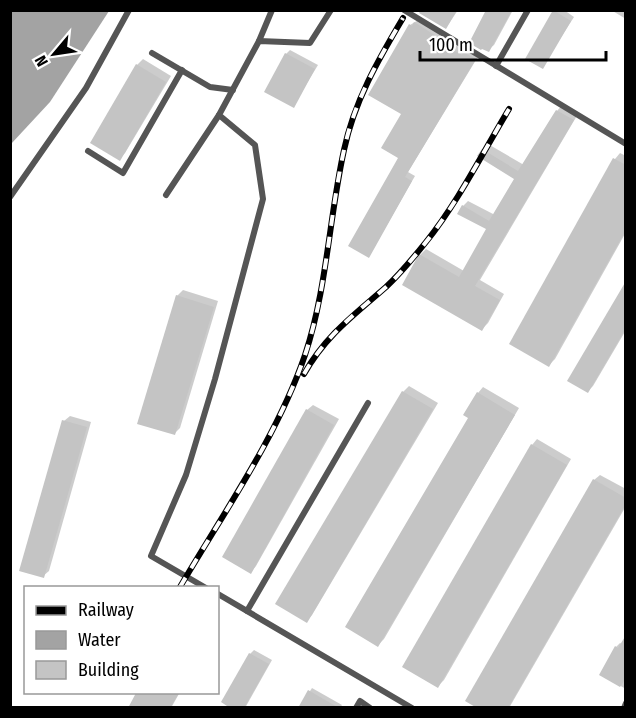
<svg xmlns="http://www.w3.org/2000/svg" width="636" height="718" viewBox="0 0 636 718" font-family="'Fira Sans Condensed',sans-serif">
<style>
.water{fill:#a3a3a3}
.shadow{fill:#0003}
.building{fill:#c4c4c4}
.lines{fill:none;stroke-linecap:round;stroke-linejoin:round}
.lane{stroke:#555;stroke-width:6}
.rail-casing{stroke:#000;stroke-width:6}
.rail{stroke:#fff;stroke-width:4;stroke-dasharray:11;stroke-linecap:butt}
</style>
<rect width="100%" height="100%" fill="#fff"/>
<path class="water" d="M11,10L109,11L50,102L11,144Z"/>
<g class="shadow">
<path d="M423,10H458L446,28Z"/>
<path d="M488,10H513L494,45L488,50Z"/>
<path d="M564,10L574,17L542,67L527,59L554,11Z"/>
<path d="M611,10H626V19Z"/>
<path d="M420,19L444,34L442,37L466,51L469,49L479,55L408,172L415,176L369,256L400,158L410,25Z"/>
<path d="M290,50L318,65L293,106L286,54Z"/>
<path d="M143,59L171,76L125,153L119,159L137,65Z"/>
<path d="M562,105L578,114L480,280L504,294L488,323L482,329L420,255L426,249L464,271L488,229L463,206L468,201L495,215L516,179L483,150L488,144L524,165L557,111Z"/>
<path d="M620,153L626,156V232L555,359L549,365L615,159Z"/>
<path d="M626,284V330L593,386L588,391Z"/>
<path d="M183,290L218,301L180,428L175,433L177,296Z"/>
<path d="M409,386L438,403L312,615L307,621L277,604L403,392Z"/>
<path d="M483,387L519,408L384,639L378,645L470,418L478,393Z"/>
<path d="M313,405L339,419L256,566L251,572L307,410Z"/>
<path d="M70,416L91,422L49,571L43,576L64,421Z"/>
<path d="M537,439L571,459L444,680L438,686L532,445Z"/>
<path d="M600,475L626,489V506L509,708H480L594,480Z"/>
<path d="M626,638V689L601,675L616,647L620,643L622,644Z"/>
<path d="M254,650L272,660L245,708H233L250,654Z"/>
<path d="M312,688L342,705L340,708H299Z"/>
<path d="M138,692H180L171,708H129Z"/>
</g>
<g class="building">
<path d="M421,10H457L446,29L419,13Z"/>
<path d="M486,10H512L489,52L482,49L481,50L469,43Z"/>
<path d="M553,10L571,21L543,69L525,59Z"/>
<path d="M414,22L441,39L439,42L462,55L463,52L476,59L405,177L412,181L369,258L348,246L398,158L381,148L401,114L368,95L409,24L412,26Z"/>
<path d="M285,53L315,69L294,108L264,92Z"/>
<path d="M136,64L166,82L120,161L90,143Z"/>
<path d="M556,110L574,120L475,286L500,300L482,331L402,285L419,254L459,277L486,229L457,214L462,205L489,221L514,179L477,156L482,149L518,171Z"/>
<path d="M613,158L626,165V230L549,367L509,344Z"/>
<path d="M626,281V328L588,393L567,381Z"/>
<path d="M176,295L214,307L175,435L137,424Z"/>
<path d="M402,391L433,409L307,623L275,604Z"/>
<path d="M477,392L515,415L378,647L345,627L468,418L463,415Z"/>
<path d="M306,409L334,425L251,574L222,557Z"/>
<path d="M62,420L87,427L44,578L19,571Z"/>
<path d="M531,444L567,465L438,688L402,667Z"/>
<path d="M593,479L626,498V504L508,708H477L465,701Z"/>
<path d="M626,635V678L620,687L599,675L615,646L618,648Z"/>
<path d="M249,653L269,664L244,708H230L221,702Z"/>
<path d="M308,690L339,708H298Z"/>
<path d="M136,693H179L170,708H128Z"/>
</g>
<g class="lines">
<g class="lane">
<path d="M404,10L626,144"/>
<path d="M259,41L272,10"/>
<path d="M152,53L210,87L233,90"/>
<path d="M496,66L528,10"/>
<path d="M88,151L123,173L182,70"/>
<path d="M166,195L219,115"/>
<path d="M10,197L86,88L129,10"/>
<path d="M206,588L151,556L186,475L215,379L263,199L255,145L219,115L259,41L310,43L331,10"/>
<path d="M218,594L412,708"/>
<path d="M247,611L368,403"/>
<path d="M356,708L360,701L370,708"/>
<path d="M624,708L626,703"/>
</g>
<g class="rail-casing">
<g id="rail">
<path d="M304,374C326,335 354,315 386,287C400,274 414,257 426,242C458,202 482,154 509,109"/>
<path d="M180,587C224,512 277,437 305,355C327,289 329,218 344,150C354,102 378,60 403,18"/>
</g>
</g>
<use href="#rail" class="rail"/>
</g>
<rect width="636" height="718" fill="none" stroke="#000000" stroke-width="24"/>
<rect x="24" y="586" width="195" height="108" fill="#ffffff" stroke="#999999" stroke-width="1.5"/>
<rect x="36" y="606" width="30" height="9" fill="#000000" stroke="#999999" stroke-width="1.5"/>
<text x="78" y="616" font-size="18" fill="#000000">Railway</text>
<rect x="36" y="631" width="30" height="18" fill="#a3a3a3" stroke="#999999" stroke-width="1.5"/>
<text x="78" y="646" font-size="18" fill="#000000">Water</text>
<rect x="36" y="661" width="30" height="18" fill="#c4c4c4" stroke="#999999" stroke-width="1.5"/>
<text x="78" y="676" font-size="18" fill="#000000">Building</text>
<g transform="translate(54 54) rotate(241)" stroke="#ffffff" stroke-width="4.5" paint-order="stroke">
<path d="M0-4.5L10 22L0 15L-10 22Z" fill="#000000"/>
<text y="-9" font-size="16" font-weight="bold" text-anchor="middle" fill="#000000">N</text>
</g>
<path d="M420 51v9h186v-9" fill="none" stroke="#000000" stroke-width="3"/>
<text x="429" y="51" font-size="18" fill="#000000" stroke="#ffffff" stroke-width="4.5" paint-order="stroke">100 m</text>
</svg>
